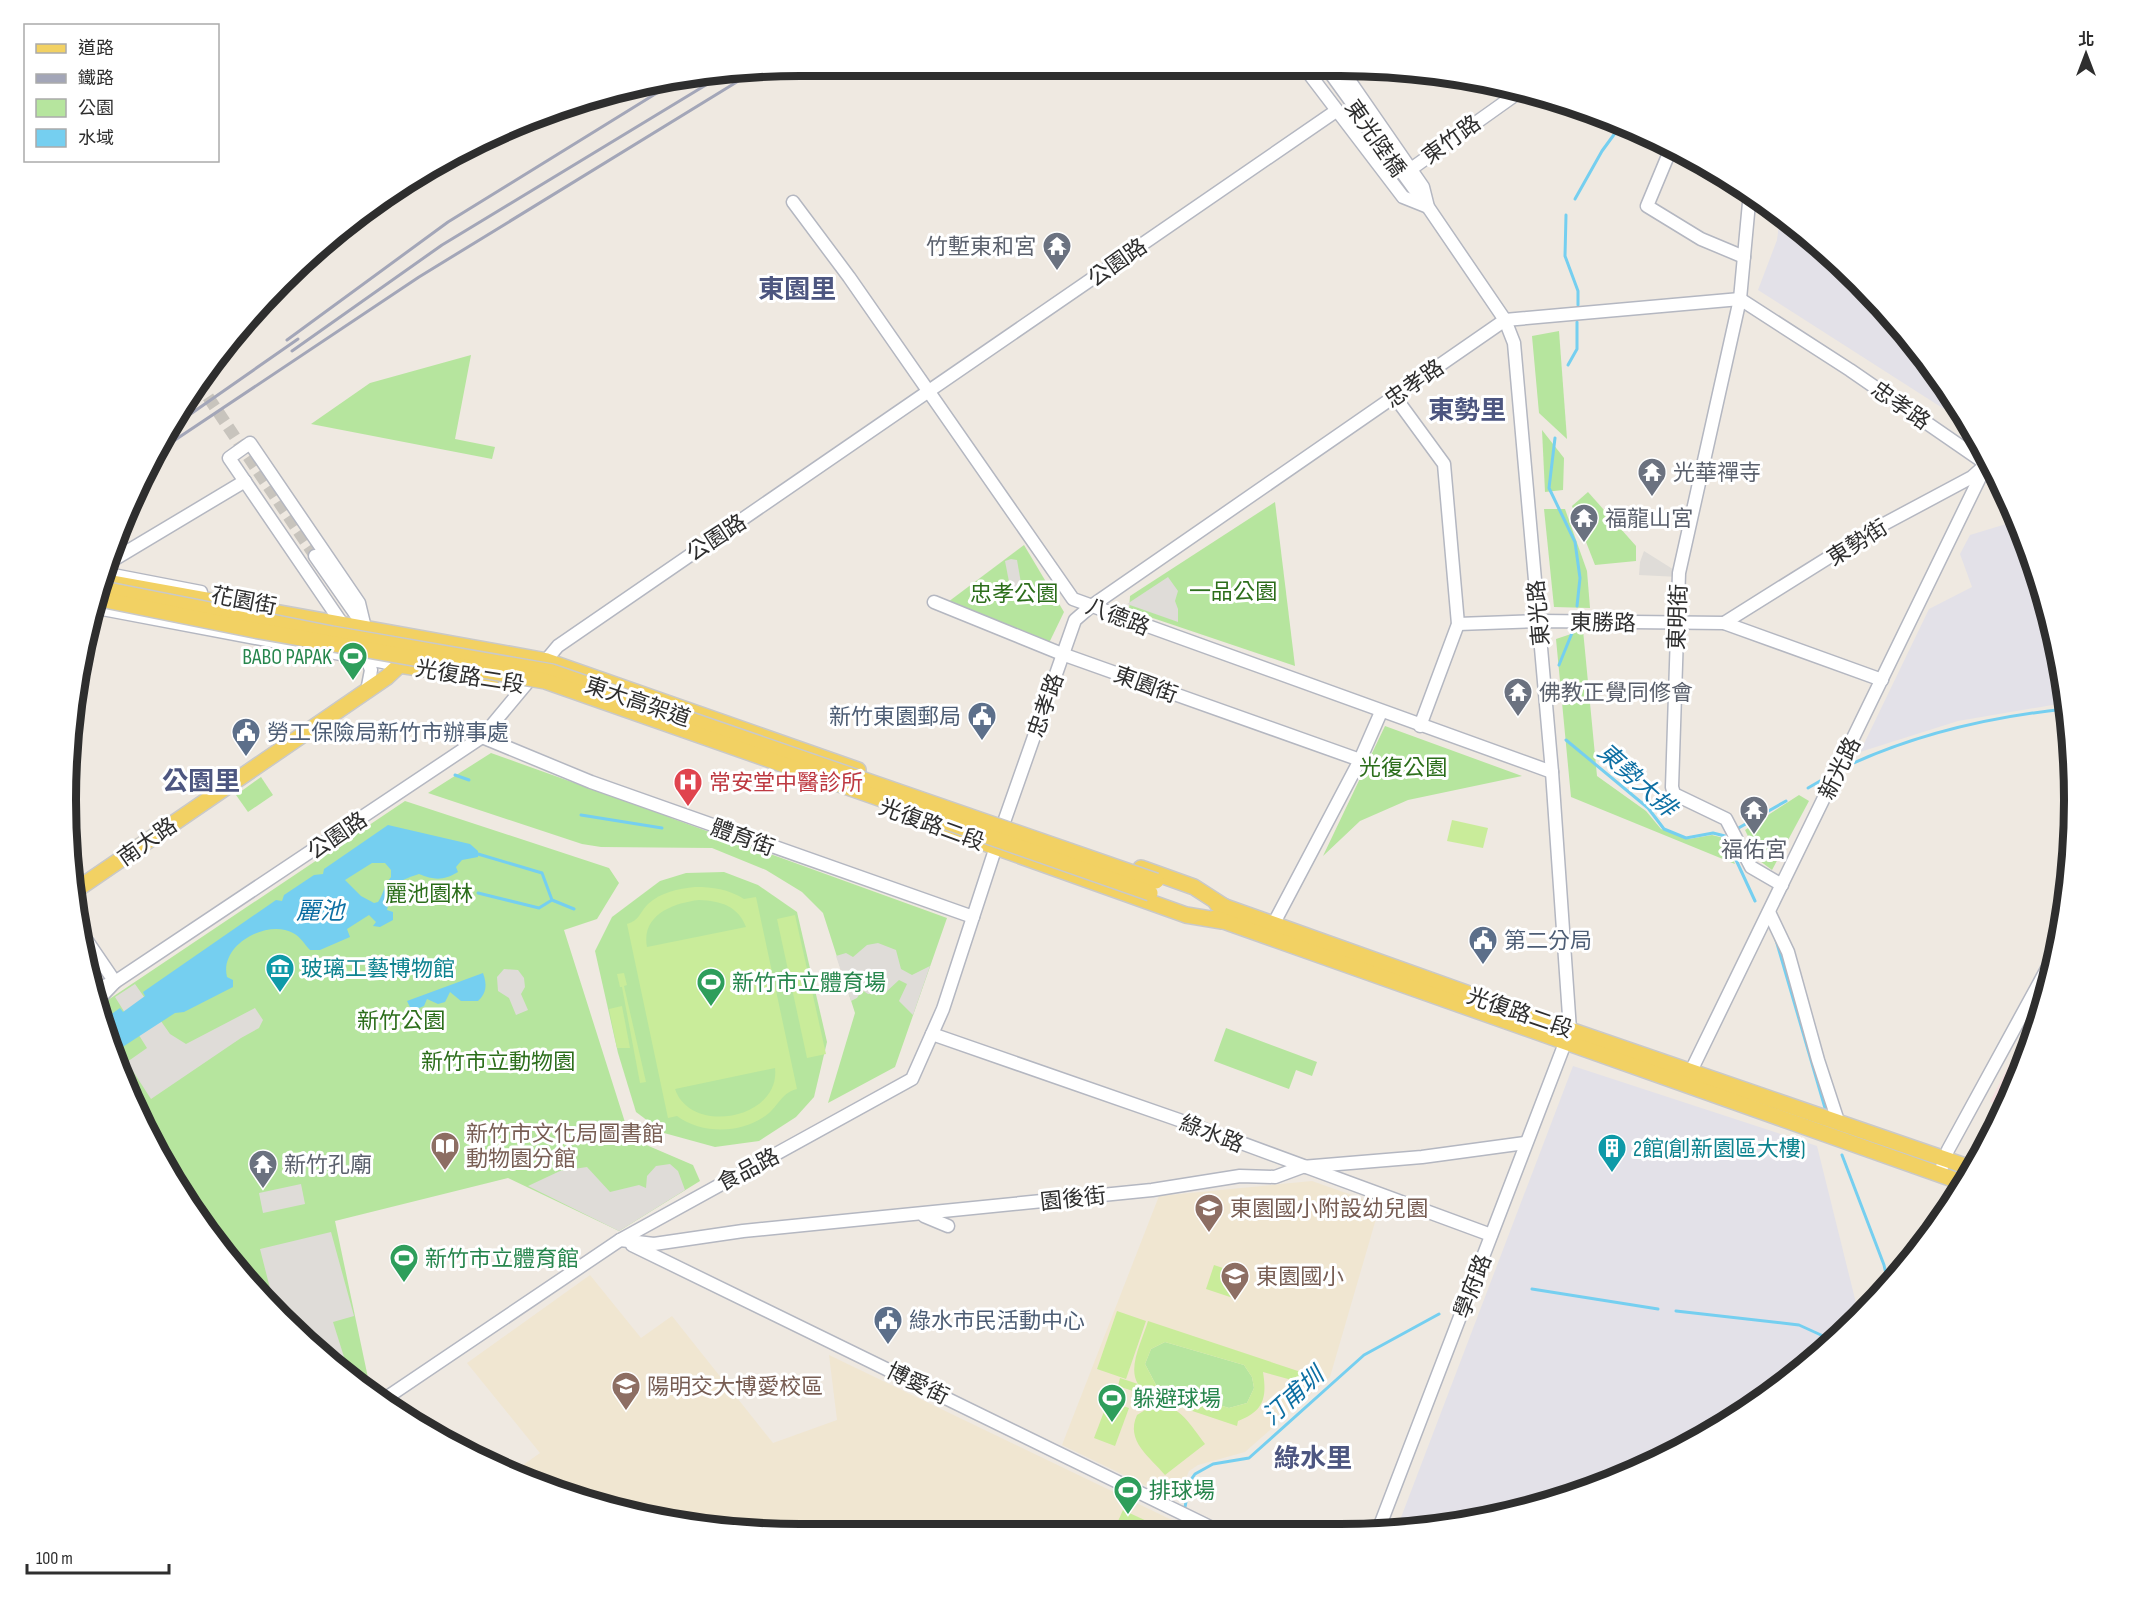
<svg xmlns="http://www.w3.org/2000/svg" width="2140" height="1600" viewBox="0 0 2140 1600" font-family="'Sofia Sans Condensed','Noto Sans TC',sans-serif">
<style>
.industrial{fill:#e3e1e8}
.education{fill:#f0e6d1}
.medical{fill:#f5dfe0}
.green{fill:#b6e59e}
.pitch{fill:#c9ec9a;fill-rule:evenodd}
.plaza{fill:#dfdcd8}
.water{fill:#75cff0;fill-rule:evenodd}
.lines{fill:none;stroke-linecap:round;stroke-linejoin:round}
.stream{stroke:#75cff0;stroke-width:3}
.minor-tunnel{stroke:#c8c4bd;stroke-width:12;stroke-dasharray:12 6;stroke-linecap:butt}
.minor-casing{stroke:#b4b7c1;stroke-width:15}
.major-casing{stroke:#c9c9c9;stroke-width:18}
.minor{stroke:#fff;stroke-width:12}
.major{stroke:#f2d163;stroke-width:15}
.rail{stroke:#a3a6b8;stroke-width:3}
.major-bridge-casing{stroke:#c9c9c9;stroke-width:18;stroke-linecap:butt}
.major-bridge{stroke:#f2d163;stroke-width:15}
.labels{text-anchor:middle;stroke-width:6;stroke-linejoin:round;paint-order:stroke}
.street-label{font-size:22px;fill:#2e2e2e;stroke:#fff}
.worship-label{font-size:22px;fill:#5b616d;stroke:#fff;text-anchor:start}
.park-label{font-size:22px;fill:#2c6e1b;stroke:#fff}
.leisure-label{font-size:22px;fill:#27864d;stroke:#fff;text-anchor:start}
.service-label{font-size:22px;fill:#4e5e75;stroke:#fff;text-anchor:start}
.health-label{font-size:22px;fill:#be3a42;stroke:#fff;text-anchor:start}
.culture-label{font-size:22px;fill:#0d838f;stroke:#fff;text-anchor:start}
.education-label{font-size:22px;fill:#785e54;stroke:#fff;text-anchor:start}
.water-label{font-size:24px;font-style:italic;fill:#0d6fa3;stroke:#fff}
.quarter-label{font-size:26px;font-weight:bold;fill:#4d5680;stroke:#fff}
.rim{fill:none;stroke:#2e2e2e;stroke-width:8}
</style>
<rect width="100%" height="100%" fill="#efe9e1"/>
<g class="industrial">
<path d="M1780,216L1859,281L1923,353L1952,400L1944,409L1758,290L1777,240Z"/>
<path d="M2016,521L2049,610L2064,703L1958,721L1860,752L1929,609L1972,587L1960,554L1970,535Z"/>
<path d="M1573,1066L1817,1146L1859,1315L1787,1383L1621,1478L1436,1528H1397Z"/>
</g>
<g class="education">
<path d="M1312,1181L1380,1205L1330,1377L1245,1452L1198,1465L1189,1471L1182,1488L1172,1484L1167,1496L1062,1445L1159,1196Z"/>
<path d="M590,1275L641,1338L672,1316L773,1443L837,1420L829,1355L1174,1521L1173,1529L752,1532L610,1509L516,1470L540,1453L467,1363Z"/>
</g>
<path class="medical" d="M2025,1034L2034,1038L2003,1107L1990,1102Z"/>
<g class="green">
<path d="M1559,331L1567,439L1539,413L1532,336Z"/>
<path d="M471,355L455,439L495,447L492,459L311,424L370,383Z"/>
<path d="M1542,430L1564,458L1563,490L1545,492Z"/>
<path d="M1588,492L1636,546V561L1595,565L1572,506Z"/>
<path d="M1275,502L1295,666L1129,610L1130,596Z"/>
<path d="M1544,509H1565L1587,571L1590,608L1554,607Z"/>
<path d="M1024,545L1064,612L1049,643L948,602Z"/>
<path d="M1583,630L1597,776L1646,811L1661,829L1689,839L1712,835L1724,838L1735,864L1571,797L1556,639Z"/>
<path d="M1385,726L1522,776L1408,800L1360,821L1323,856Z"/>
<path d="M491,753L650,810L653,807L671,818L947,918L895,1067L828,1103L855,1013L823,913L802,892L766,870L712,848L601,847L582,844L428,793Z"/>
<path d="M261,777L273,795L248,812L236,795Z"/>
<path d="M1799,795L1809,801L1772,870L1760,861L1745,830Z"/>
<path d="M405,801L609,868L619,883L597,919L564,930L630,1138L693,1165L700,1181L619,1231L508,1178L335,1221L371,1392L316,1352L217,1247L142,1125L105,1036L99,1006Z"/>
<path d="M724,872L758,885L797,912L827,1042L814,1097L796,1117L759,1141L715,1147L664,1133L636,1112L618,1053L595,951L612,917L660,881L686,873Z"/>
<path d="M1226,1028L1317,1062L1312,1076L1296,1070L1289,1089L1214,1061Z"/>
<path d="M1165,1342L1244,1365L1252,1377L1254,1388L1247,1403L1229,1408L1156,1385L1145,1364L1151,1349Z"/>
</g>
<g class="pitch">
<path d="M1452,820L1488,828L1483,848L1447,841Z"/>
<path d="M695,887C713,887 728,889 744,899L756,897L797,1089C782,1093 780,1103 769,1113C744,1134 703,1135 677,1116L668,1118L627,924C639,921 640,912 648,904C661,892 678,889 695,887ZM699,900C721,901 738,906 746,927L647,947C641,915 673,903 699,900ZM775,1068C781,1119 691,1136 675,1089Z"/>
<path d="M795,915L826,1054L807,1058L777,919Z"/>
<path d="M624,973L627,985L624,986L646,1082L640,1083L622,987H620L617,974Z"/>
<path d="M622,1006L630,1048H617L609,1009Z"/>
<path d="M1214,1265L1244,1275L1236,1299L1206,1289Z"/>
<path d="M1117,1311L1146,1321L1126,1379L1097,1369Z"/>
<path d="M1148,1321L1301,1372L1299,1382L1263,1372C1267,1398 1264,1411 1238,1421L1237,1426L1118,1386L1120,1378L1138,1384C1127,1367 1143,1339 1148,1321ZM1165,1342L1244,1365L1252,1377L1254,1388L1247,1403L1229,1408L1156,1385L1145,1364L1151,1349Z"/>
<path d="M1108,1401L1129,1408L1115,1446L1094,1438Z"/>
<path d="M1155,1404C1180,1404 1191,1426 1205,1444L1165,1475C1150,1457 1125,1441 1137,1415Z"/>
<path d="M1123,1510L1151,1523L1148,1530H1114Z"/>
</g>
<g class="plaza">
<path d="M1644,551L1679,573V577L1639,575L1640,562Z"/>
<path d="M1011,559L1017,560L1022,589L1011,592L1005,561Z"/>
<path d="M1168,577L1178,591L1175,601L1178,609V622L1127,604Z"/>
<path d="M878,943L896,950L901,969L912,975L930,966L913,1015L899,1001L907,984L899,980L885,993L868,994L862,990L857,998L851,1001L836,956L846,953L853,957L867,945Z"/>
<path d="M504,969L518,970L524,978L525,987L521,994L528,1010L516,1015L509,998L498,991L497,977Z"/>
<path d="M135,984L170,1034L186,1044L255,1008L263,1020L259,1028L241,1038L151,1099L127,1062L147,1048L115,997Z"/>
<path d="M670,1164L678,1171L685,1190L619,1231L528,1186L560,1171L587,1167L610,1192L639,1185L646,1188L647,1176L656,1166Z"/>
<path d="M301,1184L305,1204L263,1213L259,1193Z"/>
<path d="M331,1232L354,1316L333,1322L350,1376L316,1352L275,1308L260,1249Z"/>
</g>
<g class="water">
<path d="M388,825L470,844L478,851V857L462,860L456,867L458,872C443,881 434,880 419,874C394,882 393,885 387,910L393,912V920L380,927L373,926L376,922L369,915L347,929L350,937L320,950H310C305,945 300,936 293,933C268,919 219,944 227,977L233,980V987L184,1012L175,1013L121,1048L111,1052L101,1016L110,1015L120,1008L123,1012L145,996L143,992L276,900L282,901L284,895L314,875L323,874L324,869ZM372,863H385L391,870V877C384,885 384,893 378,902L374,903L361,896L345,880Z"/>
<path d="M483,973C487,984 487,993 478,1001H461L450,992L445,1002L438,1004L427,999L424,1006L417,1009L410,1007L407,1001Z"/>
</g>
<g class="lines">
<g class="stream">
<path d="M1575,199L1602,151L1621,125"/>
<path d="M1566,215L1565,256L1578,291V305"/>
<path d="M1568,365L1577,349V322"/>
<path d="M1555,438L1549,488L1575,542L1580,578L1577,606"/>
<path d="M1559,665L1572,633"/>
<path d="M1566,740L1648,808L1664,829L1686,838L1713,833L1725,836L1755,901"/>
<path d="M1847,766C1916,734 1990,717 2065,709"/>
<path d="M455,775L469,780"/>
<path d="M1808,788L1827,777"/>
<path d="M581,815L662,828"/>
<path d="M1735,830L1786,801"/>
<path d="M478,854L542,873L552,900L574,909"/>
<path d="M478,893L539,908L552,900"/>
<path d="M1776,940L1825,1108"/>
<path d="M1842,1155L1884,1265L1889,1287"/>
<path d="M1532,1289L1658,1309"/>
<path d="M1676,1311L1799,1325L1832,1340"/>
<path d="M1185,1507L1190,1481L1195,1474L1213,1464L1249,1458L1364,1355L1439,1314"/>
<path d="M1181,1529L1182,1523"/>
</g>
<path class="minor-tunnel" d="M198,382L315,556"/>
<g class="minor-casing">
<g id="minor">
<path d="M1304,67L1403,197L1428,207"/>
<path d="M1326,67L1425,204"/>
<path d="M1340,67L1423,187L1428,207L1505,320L1514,343L1552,772L1570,1030L1379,1528"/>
<path d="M1672,146L1647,206L1701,239L1744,257"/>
<path d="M1411,169L1522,90"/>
<path d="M1750,192L1740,299L1679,573L1672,787L1674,794L1726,819L1751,867L1782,885"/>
<path d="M793,202L849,277L1073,599L1552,772"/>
<path d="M193,388L205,379L204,374"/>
<path d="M1395,397L1444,464L1458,624L1420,726"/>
<path d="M315,556L361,622"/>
<path d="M113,560L245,481"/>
<path d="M108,574L201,592"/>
<path d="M934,602L1062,654L1360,760"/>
<path d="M97,608L367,659L371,670L367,691"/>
<path d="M1724,623L1871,531L1972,477L1982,468"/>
<path d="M1458,624L1539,621L1724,623L1882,680"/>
<path d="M345,628L229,458L250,443L359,603L365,628"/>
<path d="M357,645L367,659L399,665"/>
<path d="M482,737L591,782L973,917"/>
<path d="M1769,912L1788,952L1818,1060L1838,1121"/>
<path d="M1274,923L1360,760L1381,712"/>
<path d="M85,938L115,982"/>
<path d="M96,989L115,982L482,737L558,646L1336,111"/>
<path d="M98,1000L115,982"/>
<path d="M932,1034L1179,1120L1491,1235"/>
<path d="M1691,1071L1986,465"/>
<path d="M1942,1167L1948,1150L2054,956"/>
<path d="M924,1216L948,1226"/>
<path d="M620,1240L654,1244L743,1231L1152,1190L1240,1176L1275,1177L1302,1167L1422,1157L1525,1143"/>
<path d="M632,1245L1214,1529"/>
<path d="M383,1400L620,1240L912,1079L943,1009L1004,822L1075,620L1090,607L1505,320L1740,299L1850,370L1995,470"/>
</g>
</g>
<g class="major-casing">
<g id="major">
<path d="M106,582L547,661L858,770"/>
<path d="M399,665L491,679"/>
<path d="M931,824L1186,915L1222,921"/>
<path d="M1141,868L1194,887L1225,907"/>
<path d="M76,890L387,677L405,660"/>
<path d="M1217,904L1570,1030L1974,1169"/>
<path d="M1215,918L1964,1183"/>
</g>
</g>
<use href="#minor" class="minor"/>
<use href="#major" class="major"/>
<g class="rail">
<path d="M287,340L448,222L673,83"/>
<path d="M292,351L442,245L719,77"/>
<path d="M169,429L298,339"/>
<path d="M154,454L419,277L753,72"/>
</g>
<g class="major-bridge-casing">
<g id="major-bridge">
<path d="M103,589L332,634L552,672L1156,881"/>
<path d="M100,599L254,630L545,681L1150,893"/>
</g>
</g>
<use href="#major-bridge" class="major-bridge"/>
</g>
<defs>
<g id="temple-pin" transform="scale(1.5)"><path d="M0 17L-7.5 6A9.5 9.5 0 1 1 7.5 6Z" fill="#6b7280" stroke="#fff"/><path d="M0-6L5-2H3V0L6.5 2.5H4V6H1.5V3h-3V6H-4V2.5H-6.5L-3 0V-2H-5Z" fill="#fff"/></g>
<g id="stadium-pin" transform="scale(1.5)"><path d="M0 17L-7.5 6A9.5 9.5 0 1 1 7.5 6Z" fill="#2e9e5b" stroke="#fff"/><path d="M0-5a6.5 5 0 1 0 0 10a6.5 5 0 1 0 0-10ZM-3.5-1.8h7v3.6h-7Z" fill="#fff"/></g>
<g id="civic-pin" transform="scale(1.5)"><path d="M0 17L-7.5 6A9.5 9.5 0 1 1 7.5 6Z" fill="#5c6f8a" stroke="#fff"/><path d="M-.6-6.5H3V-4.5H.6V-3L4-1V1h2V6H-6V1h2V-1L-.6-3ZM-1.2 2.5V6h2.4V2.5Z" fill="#fff"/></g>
<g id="hospital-pin" transform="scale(1.5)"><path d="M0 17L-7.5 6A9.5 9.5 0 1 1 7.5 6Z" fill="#e0444e" stroke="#fff"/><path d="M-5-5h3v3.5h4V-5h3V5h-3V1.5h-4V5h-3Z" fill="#fff"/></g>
<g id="museum-pin" transform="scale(1.5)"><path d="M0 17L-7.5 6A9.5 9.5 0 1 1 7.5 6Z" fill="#0f9aa8" stroke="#fff"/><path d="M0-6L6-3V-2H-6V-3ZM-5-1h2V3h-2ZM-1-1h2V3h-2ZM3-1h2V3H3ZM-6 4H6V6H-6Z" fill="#fff"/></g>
<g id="library-pin" transform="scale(1.5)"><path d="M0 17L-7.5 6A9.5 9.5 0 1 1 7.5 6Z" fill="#8d6e63" stroke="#fff"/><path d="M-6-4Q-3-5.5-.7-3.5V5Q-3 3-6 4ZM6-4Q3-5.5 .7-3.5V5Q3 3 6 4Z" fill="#fff"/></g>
<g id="building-pin" transform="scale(1.5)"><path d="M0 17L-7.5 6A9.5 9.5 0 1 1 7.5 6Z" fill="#0f9aa8" stroke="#fff"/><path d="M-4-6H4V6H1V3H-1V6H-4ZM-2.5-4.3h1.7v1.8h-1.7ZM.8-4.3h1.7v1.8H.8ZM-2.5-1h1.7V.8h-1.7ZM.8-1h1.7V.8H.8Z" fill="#fff"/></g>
<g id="school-pin" transform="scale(1.5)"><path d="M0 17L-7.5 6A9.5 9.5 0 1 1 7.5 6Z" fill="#8d6e63" stroke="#fff"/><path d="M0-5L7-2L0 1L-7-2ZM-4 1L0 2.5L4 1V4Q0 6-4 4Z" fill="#fff"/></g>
<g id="university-pin" transform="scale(1.5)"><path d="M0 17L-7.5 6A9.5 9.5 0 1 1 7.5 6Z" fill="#8d6e63" stroke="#fff"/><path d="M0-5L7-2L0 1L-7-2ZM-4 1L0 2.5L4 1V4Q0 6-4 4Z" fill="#fff"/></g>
</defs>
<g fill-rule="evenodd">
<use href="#temple-pin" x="1057" y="246"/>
<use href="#temple-pin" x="1652" y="472"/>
<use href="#temple-pin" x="1584" y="518"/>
<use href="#stadium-pin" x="353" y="656"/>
<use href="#temple-pin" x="1518" y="692"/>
<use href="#civic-pin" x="982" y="716"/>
<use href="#civic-pin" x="246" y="732"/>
<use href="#hospital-pin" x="688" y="782"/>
<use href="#temple-pin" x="1754" y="810"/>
<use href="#civic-pin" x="1483" y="940"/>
<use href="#museum-pin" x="280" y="968"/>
<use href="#stadium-pin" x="711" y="982"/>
<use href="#library-pin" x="445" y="1146"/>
<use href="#building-pin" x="1612" y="1148"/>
<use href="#temple-pin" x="263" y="1164"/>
<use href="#school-pin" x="1209" y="1208"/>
<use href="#stadium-pin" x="404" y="1258"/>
<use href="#school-pin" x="1235" y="1276"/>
<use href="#civic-pin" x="888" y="1320"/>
<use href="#university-pin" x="626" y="1386"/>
<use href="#stadium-pin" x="1112" y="1398"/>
<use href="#stadium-pin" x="1128" y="1490"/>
</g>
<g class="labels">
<g class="street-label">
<text transform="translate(1376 138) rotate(55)" y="8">東光陸橋</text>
<text transform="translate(1451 139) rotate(-36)" y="8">東竹路</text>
<text transform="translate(1117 262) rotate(-35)" y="8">公園路</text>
<text transform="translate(1414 383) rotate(-35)" y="8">忠孝路</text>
<text transform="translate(1901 405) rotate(35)" y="8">忠孝路</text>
<text transform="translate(716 537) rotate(-33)" y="8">公園路</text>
<text transform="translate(1857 542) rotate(-32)" y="8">東勢街</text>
<text transform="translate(244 600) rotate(11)" y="8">花園街</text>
<text transform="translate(1538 613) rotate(-95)" y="8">東光路</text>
<text transform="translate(1118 616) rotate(21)" y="8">八德路</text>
<text transform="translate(1677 617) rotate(-88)" y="8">東明街</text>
<text transform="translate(1603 622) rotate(1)" y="8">東勝路</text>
<text transform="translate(470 676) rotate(9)" y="8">光復路二段</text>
<text transform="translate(1146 684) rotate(20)" y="8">東園街</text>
<text transform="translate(638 701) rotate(19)" y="8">東大高架道</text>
<text transform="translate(1045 705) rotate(-71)" y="8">忠孝路</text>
<text transform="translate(1839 768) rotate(-64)" y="8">新光路</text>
<text transform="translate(932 824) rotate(20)" y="8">光復路二段</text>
<text transform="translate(337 835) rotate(-34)" y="8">公園路</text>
<text transform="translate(743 837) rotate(20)" y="8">體育街</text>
<text transform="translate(147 841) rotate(-35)" y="8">南大路</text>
<text transform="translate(1520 1012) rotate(19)" y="8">光復路二段</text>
<text transform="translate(1212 1133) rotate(21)" y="8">綠水路</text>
<text transform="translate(748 1169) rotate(-28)" y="8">食品路</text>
<text transform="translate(1073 1198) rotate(-6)" y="8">園後街</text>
<text transform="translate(1472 1286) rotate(-69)" y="8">學府路</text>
<text transform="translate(918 1383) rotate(26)" y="8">博愛街</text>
</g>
<g class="worship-label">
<text x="1036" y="254" text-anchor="end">竹塹東和宮</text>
<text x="1673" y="480">光華禪寺</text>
<text x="1605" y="526">福龍山宮</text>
<text x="1539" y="700">佛教正覺同修會</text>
<text x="1754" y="857" text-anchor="middle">福佑宮</text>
<text x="284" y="1172">新竹孔廟</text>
</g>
<g class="park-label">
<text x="1233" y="599">一品公園</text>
<text x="1014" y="601">忠孝公園</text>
<text x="1403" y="775">光復公園</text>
<text x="429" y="901">麗池園林</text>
<text x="401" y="1028">新竹公園</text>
<text x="498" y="1069">新竹市立動物園</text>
</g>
<g class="leisure-label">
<text x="332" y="664" text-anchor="end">BABO PAPAK</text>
<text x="732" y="990">新竹市立體育場</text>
<text x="425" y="1266">新竹市立體育館</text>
<text x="1133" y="1406">躲避球場</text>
<text x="1149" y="1498">排球場</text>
</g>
<g class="service-label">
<text x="961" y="724" text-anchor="end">新竹東園郵局</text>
<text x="267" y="740">勞工保險局新竹市辦事處</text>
<text x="1504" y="948">第二分局</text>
<text x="909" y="1328">綠水市民活動中心</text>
</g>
<g class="health-label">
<text x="709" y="790">常安堂中醫診所</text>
</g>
<g class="culture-label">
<text x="301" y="976">玻璃工藝博物館</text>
<text x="1633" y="1156">2館(創新園區大樓)</text>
</g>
<g class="education-label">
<text x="466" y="1141">新竹市文化局圖書館<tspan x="466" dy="25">動物園分館</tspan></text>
<text x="1230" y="1216">東園國小附設幼兒園</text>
<text x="1256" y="1284">東園國小</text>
<text x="647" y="1394">陽明交大博愛校區</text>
</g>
<g class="water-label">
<text transform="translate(1637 780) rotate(42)" y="8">東勢大排</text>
<text x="320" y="919">麗池</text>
<text transform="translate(1293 1396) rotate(-42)" y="8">汀甫圳</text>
</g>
<g class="quarter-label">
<text x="797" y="298">東園里</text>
<text x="1467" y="419">東勢里</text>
<text x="201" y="790">公園里</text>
<text x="1313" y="1467">綠水里</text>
</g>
</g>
<path d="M0 0H2140V1600H0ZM800 76H1340A724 724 0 0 1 2064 800V800A724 724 0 0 1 1340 1524H800A724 724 0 0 1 76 800V800A724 724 0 0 1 800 76Z" fill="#fff" fill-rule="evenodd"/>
<path class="rim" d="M800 76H1340A724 724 0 0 1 2064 800V800A724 724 0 0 1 1340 1524H800A724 724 0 0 1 76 800V800A724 724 0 0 1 800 76Z"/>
<rect x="24" y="24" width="195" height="138" fill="#ffffff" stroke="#ababab" stroke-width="1.5"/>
<rect x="36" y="44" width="30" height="9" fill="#f2d163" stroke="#ababab" stroke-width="1.5"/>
<text x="78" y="54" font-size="18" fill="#2e2e2e">道路</text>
<rect x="36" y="74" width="30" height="9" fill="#a3a6b8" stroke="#ababab" stroke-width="1.5"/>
<text x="78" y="84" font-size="18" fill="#2e2e2e">鐵路</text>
<rect x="36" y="99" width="30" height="18" fill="#b6e59e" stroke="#ababab" stroke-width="1.5"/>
<text x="78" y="114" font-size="18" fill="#2e2e2e">公園</text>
<rect x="36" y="129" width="30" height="18" fill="#75cff0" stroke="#ababab" stroke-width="1.5"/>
<text x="78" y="144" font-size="18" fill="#2e2e2e">水域</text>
<g transform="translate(2086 54)" stroke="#ffffff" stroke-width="4.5" paint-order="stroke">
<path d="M0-4.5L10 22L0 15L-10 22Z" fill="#2e2e2e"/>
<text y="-9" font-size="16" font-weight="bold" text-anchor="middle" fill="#2e2e2e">北</text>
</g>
<path d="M27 1564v9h142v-9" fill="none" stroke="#2e2e2e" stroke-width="3"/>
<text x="36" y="1564" font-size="18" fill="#2e2e2e" stroke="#ffffff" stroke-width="4.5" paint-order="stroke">100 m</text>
</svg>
